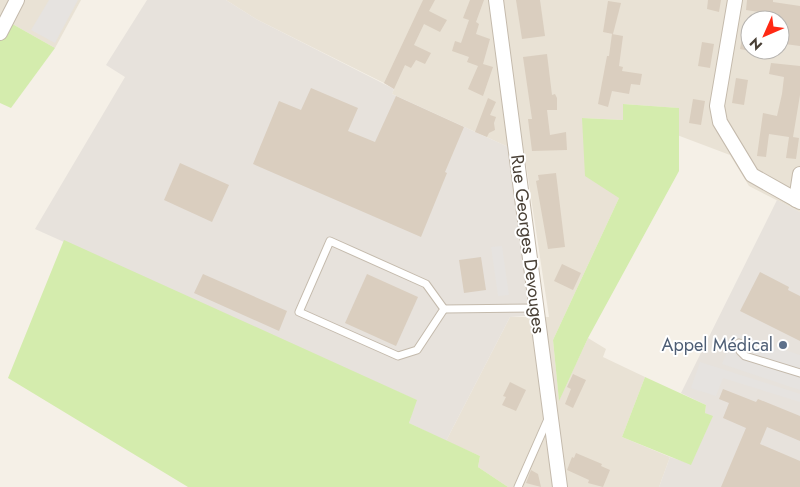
<svg xmlns="http://www.w3.org/2000/svg" width="800" height="487" viewBox="0 0 800 487" font-family="Jost,sans-serif">
<style>
.residential{fill:#e9e2d5;fill-rule:evenodd}
.industrial{fill:#e7e2dc}
.green{fill:#d4ecad}
.parking{fill:#e6e3e0}
.building{fill:#dacebf}
.lines{fill:none;stroke-linecap:round;stroke-linejoin:round}
.lane-casing{stroke:#c4baac;stroke-width:9}
.street-casing{stroke:#c4baac;stroke-width:16}
.lane{stroke:#fff;stroke-width:7}
.street{stroke:#fff;stroke-width:14}
.service-dot{fill:#5c6f8a;stroke:#fff;stroke-width:2}
.labels{text-anchor:middle;stroke-width:4;stroke-linejoin:round;paint-order:stroke}
.street-label{font-size:18px;fill:#494036;stroke:#fff}
.service-label{font-size:18px;fill:#4e5e75;stroke:#fff;text-anchor:end}
</style>
<rect width="100%" height="100%" fill="#f5f0e7"/>
<g class="residential">
<path d="M0,0H81L55,48L0,17Z"/>
<path d="M226,0H800V212L749,186L730,155L677,135L678,108L623,104V120L582,118L619,198L553,340L559,400L588,338L606,349L603,357L645,377L622,437L670,457L659,487H508L478,467L480,456L446,441L510,317H549L524,151L515,150L392,94L394,89L384,83L256,19ZM750,20H780V50H750Z"/>
</g>
<g class="industrial">
<path d="M147,0H226L256,19L394,89L392,94L515,150L537,315L510,317L446,441L409,423L416,400L35,229L125,77L106,65Z"/>
<path d="M777,200L800,212V487H659L670,457L691,464L712,417L705,413L706,405L681,393Z"/>
</g>
<g class="green">
<path d="M0,17L55,48L11,108L0,103Z"/>
<path d="M623,104L679,108V171L588,338L559,401L553,340L619,198L585,176L582,118L623,120Z"/>
<path d="M64,240L417,400L409,423L480,456L478,467L508,487H188L8,378Z"/>
<path d="M645,377L706,405L705,413L713,416L691,465L622,437Z"/>
</g>
<g class="parking">
<path d="M49,0H78L55,43L31,30Z"/>
<path d="M502,246L509,295L498,296L491,247Z"/>
<path d="M735,333L800,355V390L722,364Z"/>
<path d="M700,362L800,394V402L723,378L716,396L691,388Z"/>
</g>
<g class="building">
<path d="M423,0H435L429,11L447,20L440,32L424,24L414,45L431,53L425,64L416,60L411,68L405,65L394,89L384,83Z"/>
<path d="M470,0H484L476,22L479,24L476,34L490,39L483,64L493,67L483,96L468,89L478,66L467,62L469,57L452,51L455,41L461,43L469,20L463,18Z"/>
<path d="M516,0H540L545,36L522,39Z"/>
<path d="M708,0H721L719,12L707,9Z"/>
<path d="M747,0H773V2L800,6V46L785,44L788,25L780,24L779,15L746,10Z"/>
<path d="M608,1L621,3L613,34L603,32Z"/>
<path d="M745,22L750,23V51L740,49Z"/>
<path d="M612,34L623,36L619,66L623,67L622,71L642,74L640,85L631,84L629,94L612,91L608,107L598,104L607,56H609Z"/>
<path d="M702,42L714,44L710,68L698,66Z"/>
<path d="M547,54L552,95L555,94L557,98V110H547L550,135L566,132L567,150L532,151L528,119H532L523,57Z"/>
<path d="M771,63L800,66V95L793,137L799,138L796,159L786,158L789,137L769,134L766,157L757,156L763,113L777,116L782,94L784,77L769,74Z"/>
<path d="M736,78L748,80L744,105L732,103Z"/>
<path d="M311,88L358,108L348,131L375,142L396,96L464,127L445,172L447,173L421,237L253,164L279,101L301,110Z"/>
<path d="M488,98L496,102L490,115L496,117L494,123L495,130L489,133L487,137L475,132Z"/>
<path d="M693,99L705,101L701,125L689,123Z"/>
<path d="M180,163L229,185L212,222L164,200Z"/>
<path d="M556,173L565,247L548,249L536,181L539,180L538,175Z"/>
<path d="M481,257L486,290L464,293L459,260Z"/>
<path d="M562,264L581,273L573,290L554,281Z"/>
<path d="M760,272L789,287L788,290L800,296V341L740,311Z"/>
<path d="M203,274L287,311L279,331L194,293Z"/>
<path d="M367,274L418,297L396,346L345,323Z"/>
<path d="M573,374L586,380L573,408L565,404L571,389L567,387Z"/>
<path d="M510,382L526,390L516,411L502,405L506,397L503,396Z"/>
<path d="M723,389L756,402L758,399L800,416V441L767,427L760,444L800,461V487H721L746,428L723,418L729,403L719,399Z"/>
<path d="M576,453L602,464L601,466L610,470L603,487L588,483L589,480L567,470L572,457L574,458Z"/>
<path d="M531,470L538,474L541,487L526,483Z"/>
</g>
<g class="lines">
<g class="lane-casing">
<g id="lane">
<path d="M330,241L426,284L444,309L417,350L398,356L299,312Z"/>
<path d="M444,309L536,308"/>
<path d="M739,343L740,351L745,356L800,373"/>
<path d="M518,487L548,419"/>
</g>
</g>
<g class="street-casing">
<g id="street">
<path d="M496,0L560,487"/>
<path d="M735,0L717,106L720,122L752,175L800,202"/>
<path d="M0,33L17,0"/>
<path d="M796,200L800,174"/>
</g>
</g>
<use href="#lane" class="lane"/>
<use href="#street" class="street"/>
</g>
<circle class="service-dot" cx="783" cy="345" r="5"/>
<g class="labels">
<g class="street-label">
<text transform="translate(528 244) rotate(83)" y="6">Rue Georges Devouges</text>
</g>
<g class="service-label">
<text x="773" y="351">Appel Médical</text>
</g>
</g>
<g transform="translate(765 35) rotate(225)"><circle r="24" fill="#ffffff" stroke="#b6b3af"/>
<path d="M0-4L9 19L0 12L-9 19Z" fill="#ff2914"/>
<text y="-8" font-size="14" font-weight="bold" text-anchor="middle" fill="#494036">N</text>
</g>
</svg>
